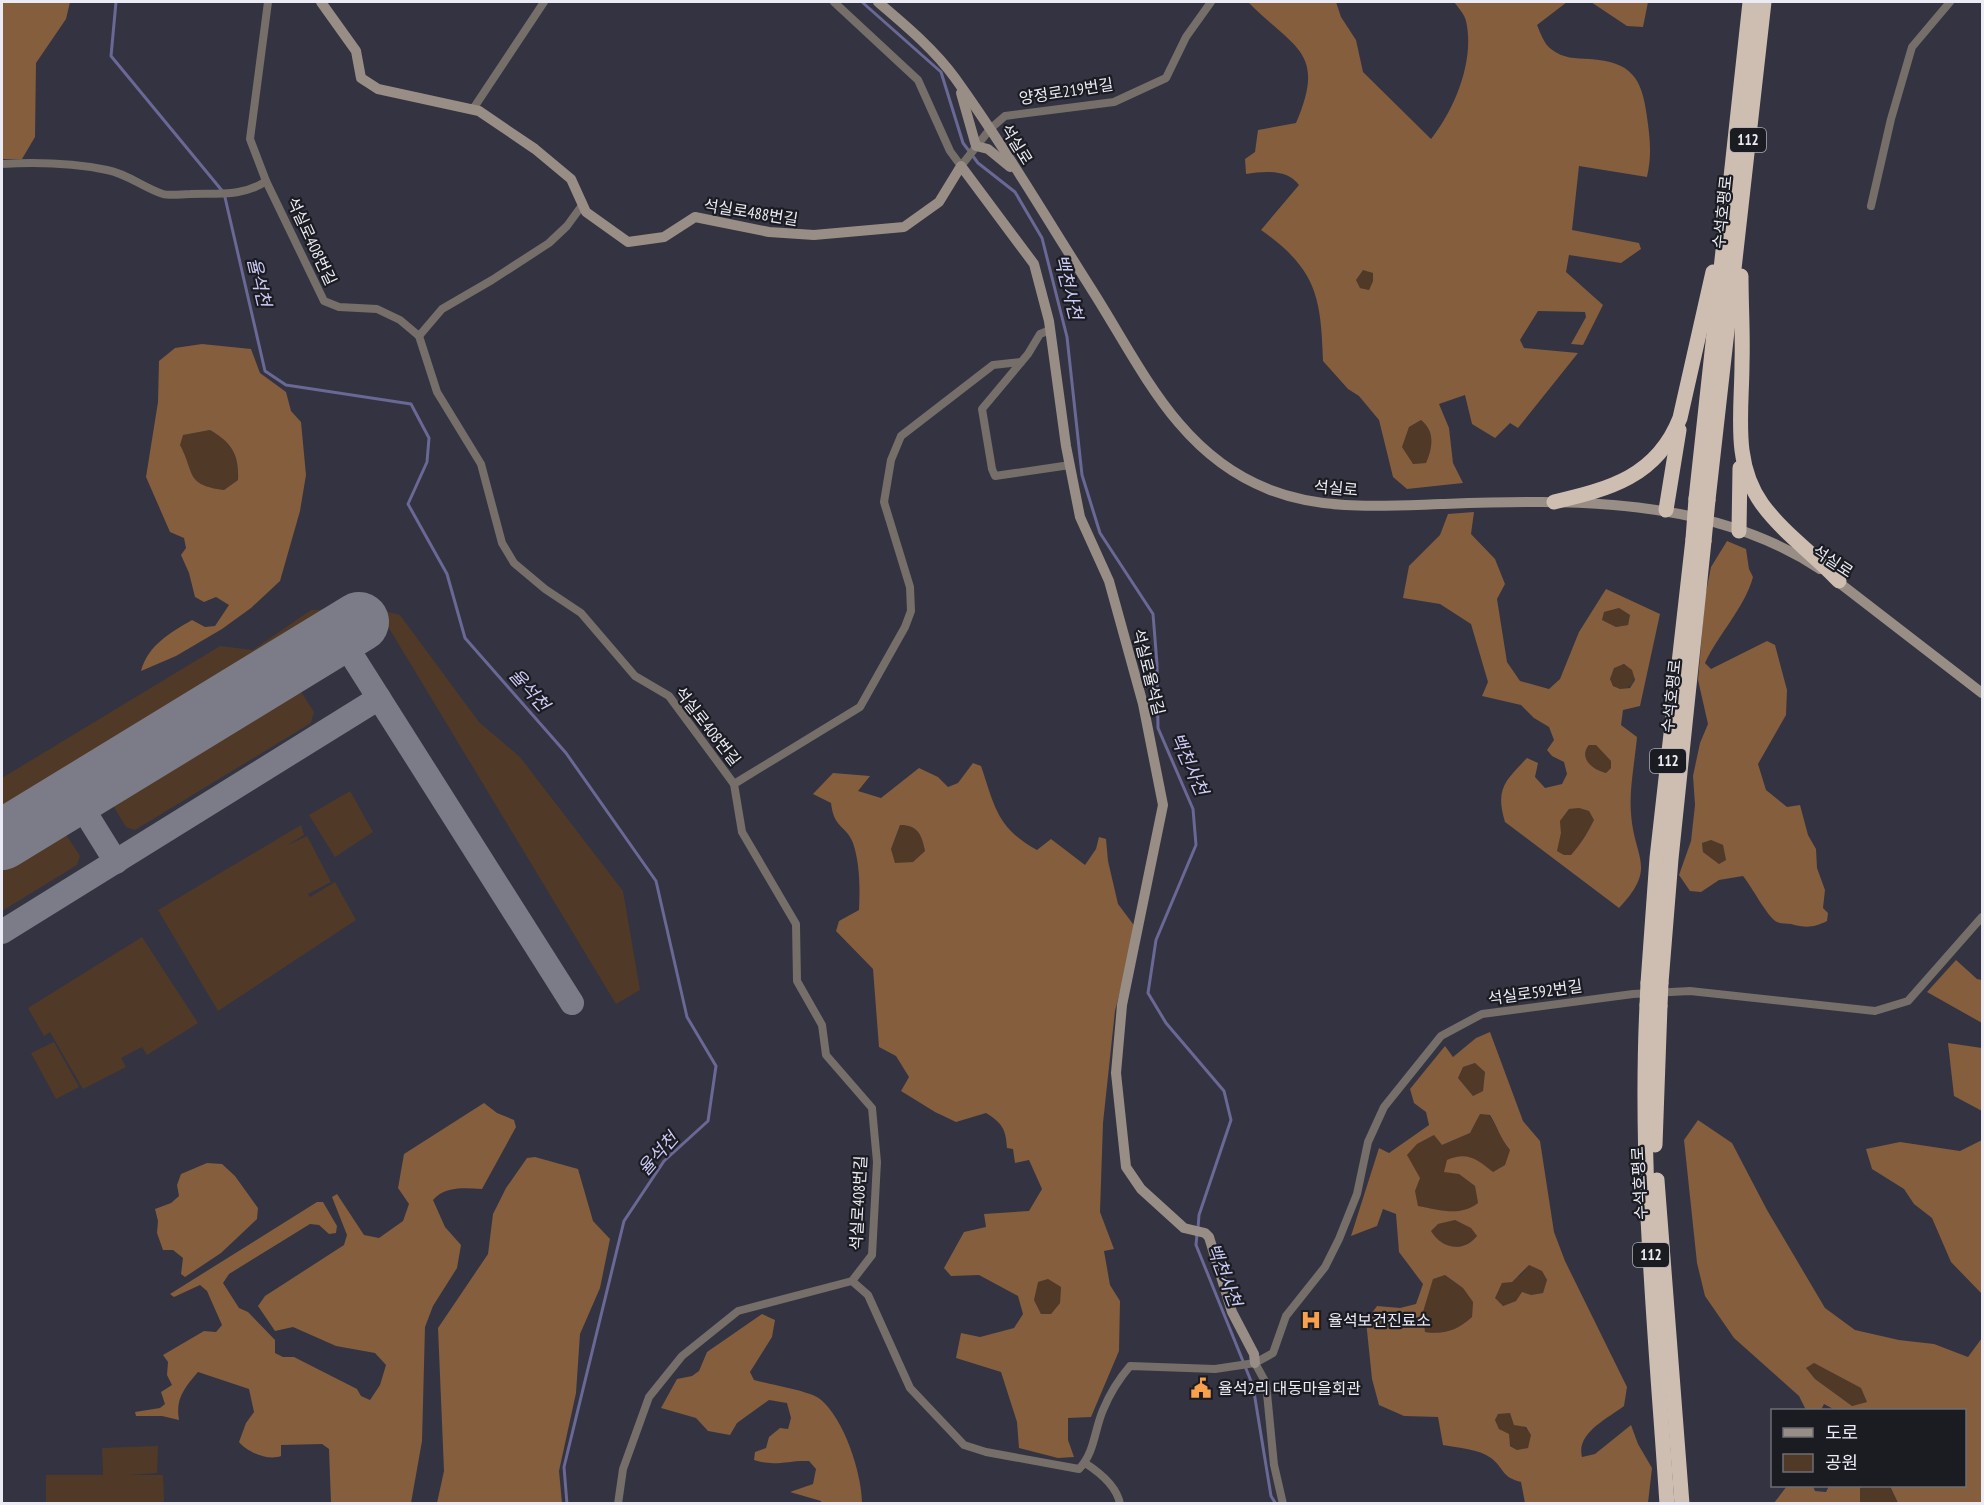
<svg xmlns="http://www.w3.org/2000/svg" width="1984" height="1505" viewBox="0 0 1984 1505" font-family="'PT Sans Narrow','Noto Sans KR',sans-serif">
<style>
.green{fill:#503a27}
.forest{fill:#845e3d;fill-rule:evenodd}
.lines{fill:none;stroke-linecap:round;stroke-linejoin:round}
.stream{stroke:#6a6894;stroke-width:3}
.taxiway{stroke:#7c7c89;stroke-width:24}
.runway{stroke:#7c7c89;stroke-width:60}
.street{stroke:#756e69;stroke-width:8}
.secondary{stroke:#998e86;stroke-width:10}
.highway{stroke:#cebdb1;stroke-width:15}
.highway-bridge{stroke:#cebdb1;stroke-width:15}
.labels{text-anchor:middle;stroke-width:4.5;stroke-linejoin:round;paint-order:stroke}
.shield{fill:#1b1b22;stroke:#adadb6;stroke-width:1.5}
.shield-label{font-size:15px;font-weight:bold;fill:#ebebf5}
.street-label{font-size:16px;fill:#ebebf5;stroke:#1b1b22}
.poi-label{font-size:16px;fill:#ebebf5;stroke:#1b1b22;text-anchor:start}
.water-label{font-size:18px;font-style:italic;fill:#cccbf6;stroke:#1b1b22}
</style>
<rect width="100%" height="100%" fill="#333341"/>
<g class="green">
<path d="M1363,269L1373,273V281L1369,290L1360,288L1356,280Z"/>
<path d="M1421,420C1435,431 1433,447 1426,463L1412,464L1402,447L1409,427Z"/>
<path d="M210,430C233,443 238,454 238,480L224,490C185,485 195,473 179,445L182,435Z"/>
<path d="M371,608L400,615L479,722L520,757L623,891L640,990L616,1004L378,610L336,612L2,817V778L220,646L253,650L311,610Z"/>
<path d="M1619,608L1630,615L1628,625L1616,627L1602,620L1604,612Z"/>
<circle cx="1622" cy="677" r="12"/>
<path d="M291,688L300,690L314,712L311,723L135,830L126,827L112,804L115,795Z"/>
<path d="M1589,745H1596L1611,761V768L1606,773C1593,770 1578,759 1589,745Z"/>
<path d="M350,791L373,832L335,857L309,815Z"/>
<path d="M1579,808L1589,811L1595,819C1588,832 1581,844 1571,855H1564L1557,851L1561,833L1560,821L1569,809Z"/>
<path d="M301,825L304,835L286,846L307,836L331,882L308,894L310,897L335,882L356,920L218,1011L158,910Z"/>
<path d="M900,825C918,825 922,835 925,851L913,862L895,864L891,849Z"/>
<path d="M57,831L65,833L80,856L77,865L2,911V865Z"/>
<path d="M1711,840L1723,845L1726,860L1719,864L1703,852L1702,843Z"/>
<path d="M142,937L198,1023L147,1055L142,1047L121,1058L126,1067L83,1089L50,1032L44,1036L28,1008Z"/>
<path d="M54,1042L79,1087L56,1099L31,1053Z"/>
<path d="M1475,1063L1485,1072L1483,1091L1473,1096L1458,1078L1463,1067Z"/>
<path d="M1480,1114L1489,1115C1498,1128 1500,1138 1510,1150L1505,1165L1493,1172L1459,1174L1475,1186L1478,1203C1459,1217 1441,1210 1418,1206L1407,1155L1417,1144L1434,1135L1442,1145L1470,1133Z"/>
<path d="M1455,1220L1471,1228L1477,1236C1462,1252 1442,1250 1431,1231L1438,1224Z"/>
<path d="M1529,1265L1542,1271L1547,1281L1543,1293L1531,1295L1503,1306L1494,1298L1502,1283L1521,1275Z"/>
<path d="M1445,1275L1463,1288L1473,1302L1472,1317C1457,1330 1445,1335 1425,1332L1423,1312L1433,1278Z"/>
<path d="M1048,1279L1061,1287L1060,1303L1051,1314H1041L1034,1300L1037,1282Z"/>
<path d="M1814,1363L1861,1388L1867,1402L1852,1406L1815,1379L1806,1368Z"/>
<path d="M1510,1412L1532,1435L1528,1448L1517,1450C1506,1444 1500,1431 1495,1420L1498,1414Z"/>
<path d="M158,1446L157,1473L127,1475H163L164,1503H46V1475H103L102,1448Z"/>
<path d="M1863,1486H1890L1898,1504H1860V1488Z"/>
</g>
<g class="forest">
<path d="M2,2H70L66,19L36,63L35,137L22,159H2Z"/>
<path d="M1242,2H1336L1341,17L1356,40L1363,72L1431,139C1455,109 1475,60 1466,21C1465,15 1458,7 1454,2H1575H1567L1537,25C1540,32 1544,44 1551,49C1564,59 1575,58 1590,59C1631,62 1642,77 1647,117C1650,138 1652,155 1647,177L1579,166L1572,230L1639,243L1641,249L1621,263L1569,255L1566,272L1603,305L1583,345L1571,344L1586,317L1585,312L1538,311L1520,340L1524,348L1578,353L1518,428L1510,423L1495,438L1472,424L1465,395L1439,404L1449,428L1453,463L1463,483L1407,489L1393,477L1379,420L1359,396L1348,389L1323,361C1321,296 1316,269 1261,230L1299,185C1287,169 1265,171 1246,174L1245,159L1255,152L1258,130L1296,123C1327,51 1294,49 1248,2ZM1363,270L1373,273V281L1369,290L1360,288L1356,280ZM1421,420C1435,431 1433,447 1426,463L1413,464L1402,447L1409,427Z"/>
<path d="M1591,2H1648L1643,27L1627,26Z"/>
<path d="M202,344L251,349L260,373L286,392L291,411L301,422L306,475L300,511L280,581L251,608L222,629L176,656L141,671C148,645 170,633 192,620L205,627L215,626L229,605L216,597L204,602L195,597L189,573L181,555L186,548L184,538L170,532L146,477L158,402L159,361L175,348ZM210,430C232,443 239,454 238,480L224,490C185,485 195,473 180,445L183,435Z"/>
<path d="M1474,512L1471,534L1495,559L1505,584L1497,599L1507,662L1520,681L1549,689L1560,679L1579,632L1606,589L1660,614L1640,706L1623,710L1621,725L1637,737C1635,761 1629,789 1631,813C1634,859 1658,867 1619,908L1505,822C1495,789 1505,781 1527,758L1538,763L1535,777L1545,788L1562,784L1567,774L1564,762L1552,756L1547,750L1554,740L1549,727L1534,718L1521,705L1482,696L1488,682L1471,624L1440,604L1403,598L1409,566L1440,535L1448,514ZM1619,608L1630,615L1628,625L1616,627L1602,620L1604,612ZM1624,664L1632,670L1635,680L1630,688L1620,689L1613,686L1610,679L1614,668ZM1589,745H1596L1611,761V768L1606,773C1593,770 1578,758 1589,745ZM1579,808L1589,811L1594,820C1588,832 1581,844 1571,855H1564L1557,851L1561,833L1560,821L1569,809Z"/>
<path d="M1727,541L1746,549L1749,569L1753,577C1744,609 1719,633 1705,663L1711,669L1767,641L1775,645L1787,690L1786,715L1758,764L1766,790L1787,807L1800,805L1808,835L1816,849L1817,868L1825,890L1823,908L1828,913L1827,921C1813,928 1806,928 1791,924C1787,923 1781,924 1777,922C1768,918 1752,887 1743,876L1719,880L1701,892L1690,891L1679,875L1691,841L1695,805L1693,776L1700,743L1708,724L1698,680L1705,597L1711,567ZM1711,840L1723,845L1726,860L1719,864L1703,852L1702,843Z"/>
<path d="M973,763L981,766C995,807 997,828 1037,850L1051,839L1085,865L1096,849L1099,837L1106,839L1108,861L1118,904L1136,928L1115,1011L1103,1123L1100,1212L1114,1249L1104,1251L1110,1285L1120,1301L1119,1351L1091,1417L1068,1418V1440L1074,1457L1058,1458L1019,1448L1017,1422L1001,1372L956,1358L961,1333L980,1337L1014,1328L1023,1314L1018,1296L979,1275L951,1276L944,1268L964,1232L986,1227L984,1214L1029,1211L1042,1189L1029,1160L1015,1163L1013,1149L1007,1148C1006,1129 1002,1123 986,1113L956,1122L935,1112L901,1091L909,1077L896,1056L879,1047L873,969L836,931L839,921L859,910C860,888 860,864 853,843C846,825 834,829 831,803L813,794L833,773L870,776L858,791L881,798L919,768L938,777L948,787L958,783ZM900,825C918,825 922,835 925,851L913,862L895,863L891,849ZM1048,1279L1061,1287L1060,1303L1051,1314H1041L1034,1300L1038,1282Z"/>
<path d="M1956,960L1977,979L1982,980V1023L1927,992Z"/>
<path d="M1490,1032L1523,1121L1540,1141L1554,1232L1565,1261L1627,1387L1624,1406C1607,1419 1576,1433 1582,1457L1595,1454L1631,1425L1638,1444L1652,1468L1648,1503H1525L1521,1482C1501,1477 1505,1469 1491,1458C1479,1449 1458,1448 1443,1445L1438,1417L1404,1416L1379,1405L1372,1379L1366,1321L1377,1306L1400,1308L1416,1304L1423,1284L1399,1252L1396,1214L1383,1209L1377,1226L1351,1236L1379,1148L1389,1153L1429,1125L1426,1112L1414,1103L1410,1089L1445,1046L1453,1057L1476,1038ZM1475,1063L1485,1072L1483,1091L1473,1096L1458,1078L1463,1067ZM1480,1114L1490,1115C1498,1128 1500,1138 1510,1150L1505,1165L1493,1172C1477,1159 1467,1151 1447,1160L1444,1172L1459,1174L1475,1186L1478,1203C1459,1217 1441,1210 1418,1206L1415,1191L1420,1178L1407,1155L1417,1144L1434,1135L1442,1145L1470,1133ZM1455,1220L1471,1228L1477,1236C1463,1253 1442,1249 1431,1231L1438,1224ZM1529,1265L1542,1271L1547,1280L1543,1293L1531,1295L1522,1292L1516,1301L1503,1306L1495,1298L1502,1283L1512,1282ZM1445,1275L1463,1288L1473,1302L1472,1317C1457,1330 1445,1335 1425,1332L1423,1312L1433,1279ZM1510,1413L1514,1425L1526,1427L1531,1435L1528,1448L1517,1450L1510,1446L1509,1434L1499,1429L1495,1420L1498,1414Z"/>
<path d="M1948,1043L1982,1048V1111L1954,1096Z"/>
<path d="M484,1103L497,1113L514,1120L516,1127L482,1189C464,1188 445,1186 433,1200L445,1227L461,1245L457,1268L433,1306L425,1327L422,1441L411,1503H331L329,1449L322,1444L281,1445V1456C268,1461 247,1452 239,1442L246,1423L254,1412L249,1389L198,1372C185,1387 175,1399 179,1420L162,1416H136L135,1412L160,1408L165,1404L161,1392L172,1385L167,1375L168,1362L163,1355L204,1331L216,1332L222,1325L207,1291L200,1285L174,1297L170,1294L317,1202H323L337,1226L336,1233L329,1234L319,1225L310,1224L229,1274L223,1283L239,1308L248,1312L275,1340V1353L283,1357H294L357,1389L361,1396L370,1400L380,1385L386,1365L375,1353L336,1346L293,1327L275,1331L258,1306L265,1296L344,1245L347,1235L332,1197L337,1194L364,1235L379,1238L403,1221L409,1204L398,1188L404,1154Z"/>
<path d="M1698,1120L1732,1143L1767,1210L1825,1308L1855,1330L1899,1340L1934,1344L1968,1357L1982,1338V1503H1898L1890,1486H1964V1410H1835L1824,1404L1821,1410H1806L1799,1396L1734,1338L1705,1296L1697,1263L1684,1140ZM1814,1363L1861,1388L1867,1402L1852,1406L1815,1379L1806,1368Z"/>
<path d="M1982,1140V1294L1951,1262L1932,1218L1914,1204L1904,1189L1872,1169L1866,1149L1900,1142L1960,1151Z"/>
<path d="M535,1157L578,1169L593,1221L610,1239L600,1288L580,1334L576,1393L559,1471L562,1503H437L444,1471L438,1328L488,1254L493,1214L506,1188L527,1158Z"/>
<path d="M207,1163L222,1164L235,1176L258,1208L257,1219L221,1253L185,1277L181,1274L183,1258L173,1250H163L157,1233L158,1221L155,1209L171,1203L179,1196L177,1185L181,1174Z"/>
<path d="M762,1314L775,1320L772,1337L750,1372L754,1380C768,1384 811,1391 820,1399C844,1418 862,1474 862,1503H821V1501L790,1492L813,1484L816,1469L809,1461C788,1460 775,1467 754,1460L755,1452L766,1448L769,1437L780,1428L788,1429L791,1418L787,1403L769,1400L737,1423L730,1435L708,1431L696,1418L661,1408L677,1379L692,1376L699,1371L707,1352Z"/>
<path d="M1787,1486H1813L1815,1491L1826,1492L1829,1486H1863L1860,1488V1503H1774Z"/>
</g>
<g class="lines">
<g class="stream">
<path d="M116,2L111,56L224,193L265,371L286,385L411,404L429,438L427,462L408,504L447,574L465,638L566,753L656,881L687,1017L716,1066L708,1121L664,1161L624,1221L564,1467L567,1504"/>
<path d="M862,2L941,72L963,143L978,163L1015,192L1042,238L1067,337L1082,475L1100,533L1153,614L1157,664L1158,728L1193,809L1196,845L1156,940L1148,993L1166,1023L1224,1091L1231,1120L1199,1215L1198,1228"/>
<path d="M1197,1234L1196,1245L1253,1386L1271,1496L1276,1504"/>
</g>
<g class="taxiway">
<path d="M339,635L572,1003"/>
<path d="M75,796L116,862"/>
<path d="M2,932L379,698"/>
</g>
<path class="runway" d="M2,840L359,622"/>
<g class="street">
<path d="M268,2L250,139L266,181L324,301L339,307L377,309L400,320L419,336L437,392L481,464L502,543L514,563L545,589L581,613L635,676L669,696L734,784L742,832L796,924L797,981L822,1025L826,1055L872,1108L877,1162L872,1255L852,1281L738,1311L682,1356L649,1397L623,1469L618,1504"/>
<path d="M834,2L918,80L950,151L961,166L990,129L1005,116L1114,102L1166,78L1186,37L1211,2"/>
<path d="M473,109L544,2"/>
<path d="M2,164C37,162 73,163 107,170C128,174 144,188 163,194C170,196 182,194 190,194C215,193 244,197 266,181"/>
<path d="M1871,206L1891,119L1912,47L1950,2"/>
<path d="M1050,330L1040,334L1028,354L982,409L992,469L995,476L1070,465"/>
<path d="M419,336L442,309L492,280L549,243L567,226L583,204"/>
<path d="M734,784L860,707L905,627L911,611L910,587L884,502L891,460L901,436L993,365L1021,362"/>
<path d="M852,1281L868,1295L910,1388L964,1445L986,1452L1079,1469C1095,1452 1094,1431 1103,1410C1110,1393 1118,1380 1130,1366L1215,1369L1255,1363"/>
<path d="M1255,1363L1273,1353L1286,1316L1325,1267L1339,1239L1357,1194L1368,1142L1384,1107L1441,1036L1482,1014L1633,994L1690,991L1875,1011L1908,1001L1982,917"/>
<path d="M1255,1363L1266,1383L1274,1465L1283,1504"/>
<path d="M1085,1463C1099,1472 1117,1486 1120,1504"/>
</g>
<g class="secondary">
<path d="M321,2L356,51L361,78L378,89L479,111L535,149L571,179L586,212L628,242L664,237L695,217L769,232L814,235L904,227L939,202L961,166L1034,264L1049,321L1066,446L1080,517L1109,581L1143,704L1163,805L1122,1005L1116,1073L1126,1167L1141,1189L1184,1228L1205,1233L1209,1237L1232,1312L1254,1354L1255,1363"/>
<path d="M878,2C905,25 934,49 955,78C1004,146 1047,219 1092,290C1141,367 1178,454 1268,489C1323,511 1383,506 1441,504C1569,500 1708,495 1820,569"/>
<path d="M961,93L976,146L988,149L1010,167"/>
<path d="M1833,578L1982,693"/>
</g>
<g class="highway">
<path d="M1741,276C1741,305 1743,334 1742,363C1742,412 1732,462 1762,504C1784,534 1814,554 1839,581"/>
<path d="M1696,499L1750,2"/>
<path d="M1708,500L1764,2"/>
<path d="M1554,502C1609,489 1657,477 1680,418L1713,272"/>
<path d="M1666,510L1679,430"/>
<path d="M1739,531L1740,468"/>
<path d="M1648,983L1657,858L1693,539"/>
<path d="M1661,983L1671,859L1704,541"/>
<path d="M1647,1005C1639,1171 1656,1338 1667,1504"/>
<path d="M1655,1145L1660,1006"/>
<path d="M1657,1180L1682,1504"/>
</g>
<g class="highway-bridge">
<path d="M1693,539L1696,499"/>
<path d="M1704,541L1708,500"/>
<path d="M1647,1005L1648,983"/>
<path d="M1660,1006L1661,983"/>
</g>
</g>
<defs>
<g id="hospital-bare" transform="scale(1.62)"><path d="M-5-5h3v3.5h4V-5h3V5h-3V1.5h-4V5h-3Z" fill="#f9a04c" stroke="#1b1b22" stroke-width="2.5" paint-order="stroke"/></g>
<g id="civic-bare" transform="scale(1.62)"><path d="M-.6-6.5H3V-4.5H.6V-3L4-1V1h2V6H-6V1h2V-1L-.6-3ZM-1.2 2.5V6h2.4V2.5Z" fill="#f9a04c" stroke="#1b1b22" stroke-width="2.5" paint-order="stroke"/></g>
</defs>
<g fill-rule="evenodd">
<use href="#hospital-bare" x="1311" y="1320"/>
<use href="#civic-bare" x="1201" y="1388"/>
</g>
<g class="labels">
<g class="shield">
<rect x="1730" y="128" width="36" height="24" rx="4.5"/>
<rect x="1650" y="749" width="36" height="24" rx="4.5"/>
<rect x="1633" y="1243" width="36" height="24" rx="4.5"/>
</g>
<g class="shield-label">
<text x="1748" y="145">112</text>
<text x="1668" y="766">112</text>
<text x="1651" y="1260">112</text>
</g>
<g class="street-label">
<text transform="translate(1066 91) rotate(-9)" y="6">양정로219번길</text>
<text transform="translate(1017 144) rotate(58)" y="6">석실로</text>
<text transform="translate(751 212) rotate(9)" y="6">석실로488번길</text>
<text transform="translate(1722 212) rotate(-84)" y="6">수석호평로</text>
<text transform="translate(312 241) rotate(65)" y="6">석실로408번길</text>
<text transform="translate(1336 488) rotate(5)" y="6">석실로</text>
<text transform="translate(1833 561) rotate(33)" y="6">석실로</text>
<text transform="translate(1149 672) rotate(76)" y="6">석실로율석길</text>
<text transform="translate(1671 696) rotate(-84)" y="6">수석호평로</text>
<text transform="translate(708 726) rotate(52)" y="6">석실로408번길</text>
<text transform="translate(1535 992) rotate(-8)" y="6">석실로592번길</text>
<text transform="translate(1639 1183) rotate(-93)" y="6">수석호평로</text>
<text transform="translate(858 1203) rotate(-87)" y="6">석실로408번길</text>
</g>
<g class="poi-label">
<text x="1328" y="1326">율석보건진료소</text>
<text x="1218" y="1394">율석2리 대동마을회관</text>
</g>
<g class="water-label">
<text transform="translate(259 282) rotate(77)" y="6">율석천</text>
<text transform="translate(1068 287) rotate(76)" y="6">백천사천</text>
<text transform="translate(529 690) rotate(48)" y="6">율석천</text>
<text transform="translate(1189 764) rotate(66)" y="6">백천사천</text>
<text transform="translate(658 1154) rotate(-49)" y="6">율석천</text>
<text transform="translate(1224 1275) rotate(69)" y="6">백천사천</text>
</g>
</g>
<rect width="1984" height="1505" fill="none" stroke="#ebebf5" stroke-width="6"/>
<rect x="1771" y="1409" width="195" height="78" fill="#1b1b22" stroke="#6e6e76" stroke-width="1.5"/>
<rect x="1783" y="1428" width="30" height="9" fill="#998e86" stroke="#6e6e76" stroke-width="1.5"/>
<text x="1825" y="1439" font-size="18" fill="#ebebf5">도로</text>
<rect x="1783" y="1454" width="30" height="18" fill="#503a27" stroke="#6e6e76" stroke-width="1.5"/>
<text x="1825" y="1469" font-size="18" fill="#ebebf5">공원</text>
</svg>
